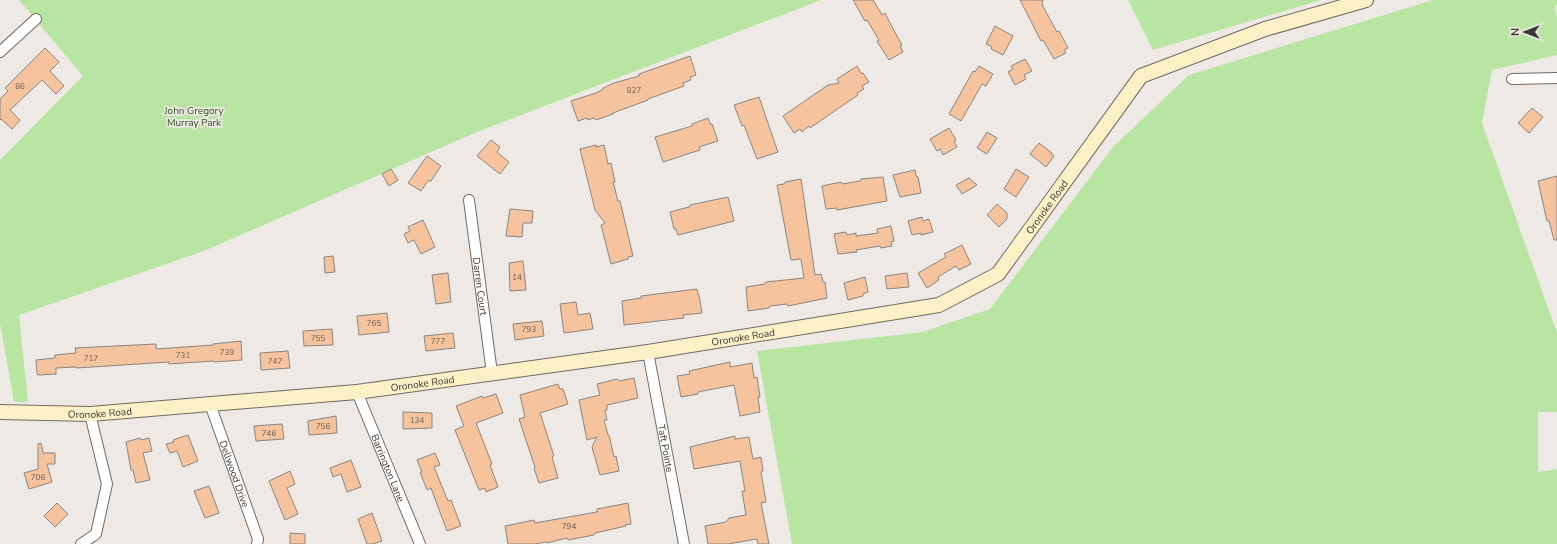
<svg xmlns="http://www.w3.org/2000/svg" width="1557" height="544" viewBox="0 0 1557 544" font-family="'Nunito Sans',sans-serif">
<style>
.green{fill:#b9e5a3}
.building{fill:#f5c39e;stroke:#8b8581}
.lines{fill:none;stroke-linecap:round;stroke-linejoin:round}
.street-casing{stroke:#6f6a66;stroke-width:12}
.secondary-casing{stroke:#6f6a66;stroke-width:16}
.street{stroke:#fff;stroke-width:10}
.secondary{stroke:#fbf0c6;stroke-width:14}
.labels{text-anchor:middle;stroke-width:3.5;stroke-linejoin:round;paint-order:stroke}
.number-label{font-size:8px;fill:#6a5c51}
.park-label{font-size:10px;fill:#2d5018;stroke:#efe9e5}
.street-label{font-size:10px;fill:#3b3937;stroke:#efe9e5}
</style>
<rect width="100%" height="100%" fill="#efe9e5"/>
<g class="green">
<path d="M19,0H821L477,132L204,251L19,315L28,402H14L0,324V160L83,76Z"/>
<path d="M1128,0H1321L1153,50Z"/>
<path d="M1433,0H1557V5L1555,6L1557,18V55L1492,70L1482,123L1557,333V412H1538V472L1557,469V544H792L757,351L923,332L990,309L1113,147L1189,75Z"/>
</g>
<g class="building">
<path d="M853,0H873L882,15L885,13L890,23L902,45L900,46L903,52L889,60L877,41L879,40L867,20L865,21Z"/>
<path d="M1020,0H1043L1042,4L1046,12L1057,32L1059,31L1068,48L1064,50L1066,53L1054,59L1043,40L1041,41Z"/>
<path d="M995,26L1013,36L1003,55L991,49L992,47L986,44Z"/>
<path d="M45,48L59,62L50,71L64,86L56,94L42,80L10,110L20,120L12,129L1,119L0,120V99L8,91L5,88Z"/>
<path d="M690,56L696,75L690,77L691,80L683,83L684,86L648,99V100L613,113V114L596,120L594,118L588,120L587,118L578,121L571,101L596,93L603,89V88L614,83L639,76V74Z"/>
<path d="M1025,59L1032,71L1024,75L1026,79L1015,85L1008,72L1013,69L1011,66Z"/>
<path d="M857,66L861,73H863L869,82L862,86L864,89L857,93L858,95L810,128L809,126L802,132L800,129L794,133L783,116L828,85L839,83L837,79Z"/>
<path d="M979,66L993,74L986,86L982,84L961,121L949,114L973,71L975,72Z"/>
<path d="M759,97L778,152L757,159L744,125L742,126L734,105Z"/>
<path d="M1532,108L1543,117L1529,133L1518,123Z"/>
<path d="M708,118L711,125L712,124L718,141L699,147L700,150L663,162L655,137L692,126V124Z"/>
<path d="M949,128L956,140L954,141L957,147L943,155L940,149L937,151L930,139Z"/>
<path d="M987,132L997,138L987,154L977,148Z"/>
<path d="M491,140L500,147L497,152L509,162L500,174L477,156Z"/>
<path d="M1039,143L1052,153L1051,154L1054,156L1046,167L1030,154Z"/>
<path d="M596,145V147L604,145L608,164L611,163L615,182H613L618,201H620L633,256L628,257V259L611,264L601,225L605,223L595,210L580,149Z"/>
<path d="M427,156L441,166L431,181H428L421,191L408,183Z"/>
<path d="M391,169L398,180L389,186L382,174Z"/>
<path d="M1016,169L1029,177L1016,197L1004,189Z"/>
<path d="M915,170L916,176L918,177L921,193L900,197L893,175Z"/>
<path d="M1557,176V240H1554L1549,221H1547L1538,181Z"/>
<path d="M883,177L887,201L837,210V208L826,209L822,186L841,182L842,184L860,181L861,179Z"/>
<path d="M969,178L977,185L962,194L956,185Z"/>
<path d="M801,179L815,275L821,274L823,282H825L827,298L788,306L787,304L770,306L769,308L748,311L746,287L765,284L766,282L804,278L801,259L791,260L777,185L784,184L785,182Z"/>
<path d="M728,197L734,221L678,235L676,229H674L670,212L689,207L690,205Z"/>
<path d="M997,204L1007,213V219L999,227L987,215Z"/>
<path d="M510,209L533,211L532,223H523L522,237L506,236Z"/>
<path d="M922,217L923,221L929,219L933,232L921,235V233L912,235L908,221Z"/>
<path d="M423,220L435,247L421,254L414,240L408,243L404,234L410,231L408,227Z"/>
<path d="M891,226L894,241L891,242L892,246L881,248L880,246L856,250L857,252L838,254L834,234L846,232L847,235L856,233V236L878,233L877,229Z"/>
<path d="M962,245L971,264L959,270L956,266L938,277L939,280L927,288L918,273L946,257L944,254Z"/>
<path d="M333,256L335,272L325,273L324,257Z"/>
<path d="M523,261L526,290L510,291L509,263Z"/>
<path d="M448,273L451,302L436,304L432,275Z"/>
<path d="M907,273L909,287L887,289L885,276Z"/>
<path d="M865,277L868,292L863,294V296L848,300L844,283Z"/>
<path d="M697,289L698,294L699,295L702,313L683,315L684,318L624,325L622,301L641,298V296Z"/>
<path d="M576,302L578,315L590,313L593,329L564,333L560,304Z"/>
<path d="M387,313L389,332L359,335L357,316Z"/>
<path d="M542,321L544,336L515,340L513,324Z"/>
<path d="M332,329L333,345L304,346L303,331Z"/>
<path d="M453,333L455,348L426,351L424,336Z"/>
<path d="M241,341L242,360L215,362L214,361L169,364V362L76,368V367L56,368V374L38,375L37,373L36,360L55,358V355L76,353L75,348L156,344V349L213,345V344Z"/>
<path d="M288,351L290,368L261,370L260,353Z"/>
<path d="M730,362V367L752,363L754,378L757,377L760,397H758L760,412L740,416L734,385L698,392V394L681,397L677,376L690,374L689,371Z"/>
<path d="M634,378L638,398L607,405V410H605L607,420H604L608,435H609L614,457L616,456L619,471L600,475L592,447L597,437L587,440L579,400L600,395L597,384L617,379L619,381Z"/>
<path d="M558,384L560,389H563L568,404L540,413L554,456L552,457L558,478L539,483L534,468L535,467L519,419L525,417L520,395Z"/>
<path d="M496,394L503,413L476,423L492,464L490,465L498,487L486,492L485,488L479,490L455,430L464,426L456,406L482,396L483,398Z"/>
<path d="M403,412L432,413V428L403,429Z"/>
<path d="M336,416L337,433L309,435L308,421Z"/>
<path d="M282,424L284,439L256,441L254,426Z"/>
<path d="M188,435L198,461L183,467L177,451L170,453L166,444L174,442L173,440Z"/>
<path d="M735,436V439L749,437L753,459L761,457L763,471L761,472L766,502L761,503L769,544H758L757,539L728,544H708L705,526L726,522L729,518L746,515L742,491H745L740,461L694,469L690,447Z"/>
<path d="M140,438L141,440L149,438L152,451L143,453L150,480L136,483L133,470H131L126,442Z"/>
<path d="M41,443L43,453H55V464H47L52,482L29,489L24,473L38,469V444Z"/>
<path d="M435,453L440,465L434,467L448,501L451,500L461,526L447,531L431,488L427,490L420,472H422L417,460Z"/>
<path d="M351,460L361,487L347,492L341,474L333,477L330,468Z"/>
<path d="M290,471L295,484L287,488L298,514L285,520L269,481Z"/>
<path d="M209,486L219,513L205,518L194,491Z"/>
<path d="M57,503L68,514L55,527L44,516Z"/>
<path d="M628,503L631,524L625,525L626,526L595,533L594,535L568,540L567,538L547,543L546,542L535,544H508L505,526L534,520L535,523L597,512V509Z"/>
<path d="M372,513L382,541L373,544H367L358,519Z"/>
<path d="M290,533L305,534V544H290Z"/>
</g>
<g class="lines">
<g class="street-casing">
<g id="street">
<path d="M0,52L36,19"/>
<path d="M1512,79L1557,78"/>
<path id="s1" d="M469,200L492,373"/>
<path id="s2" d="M648,352L684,544"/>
<path id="s3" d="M357,392L420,544"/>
<path id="s4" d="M210,404L258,539L257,544"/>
<path d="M81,544L96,534L107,484L90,414"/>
</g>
</g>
<g class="secondary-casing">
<g id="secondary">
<path id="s5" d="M0,412L90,414L357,392L648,352L939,305L998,274L1141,76L1265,29L1366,0"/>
</g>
</g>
<use href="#street" class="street"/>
<use href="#secondary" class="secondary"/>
</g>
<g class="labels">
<g class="number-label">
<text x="20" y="89">86</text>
<text x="634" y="93">827</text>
<text x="517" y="280">14</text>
<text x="374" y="326">765</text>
<text x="529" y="332">793</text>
<text x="318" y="341">755</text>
<text x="438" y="344">777</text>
<text x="227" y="355">739</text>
<text x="183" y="358">731</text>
<text x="91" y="361">717</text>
<text x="275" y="364">747</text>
<text x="417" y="423">134</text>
<text x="323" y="429">756</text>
<text x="269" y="436">746</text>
<text x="38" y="480">706</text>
<text x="569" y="529">794</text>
</g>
<g class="park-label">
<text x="194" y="114">John Gregory<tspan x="194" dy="12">Murray Park</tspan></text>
</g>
<g class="street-label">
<text dy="4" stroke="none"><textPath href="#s5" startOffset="1096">Oronoke Road</textPath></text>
<text dy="4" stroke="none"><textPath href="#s1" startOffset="87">Darren Court</textPath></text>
<text dy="4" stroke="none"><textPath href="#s5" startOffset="748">Oronoke Road</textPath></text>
<text dy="4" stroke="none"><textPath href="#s5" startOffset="424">Oronoke Road</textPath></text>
<text dy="4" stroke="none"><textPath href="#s5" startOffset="100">Oronoke Road</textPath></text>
<text dy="4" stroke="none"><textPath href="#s2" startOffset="98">Taft Pointe</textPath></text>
<text dy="4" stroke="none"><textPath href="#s3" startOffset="82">Barrington Lane</textPath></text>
<text dy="4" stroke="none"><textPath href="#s4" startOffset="74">Dellwood Drive</textPath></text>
</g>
</g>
<g transform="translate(1525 32) rotate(270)" stroke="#efe9e5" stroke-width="3" paint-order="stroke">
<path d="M0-3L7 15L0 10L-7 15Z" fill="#3b3937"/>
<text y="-6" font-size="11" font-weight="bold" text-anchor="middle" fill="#3b3937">N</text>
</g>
</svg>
